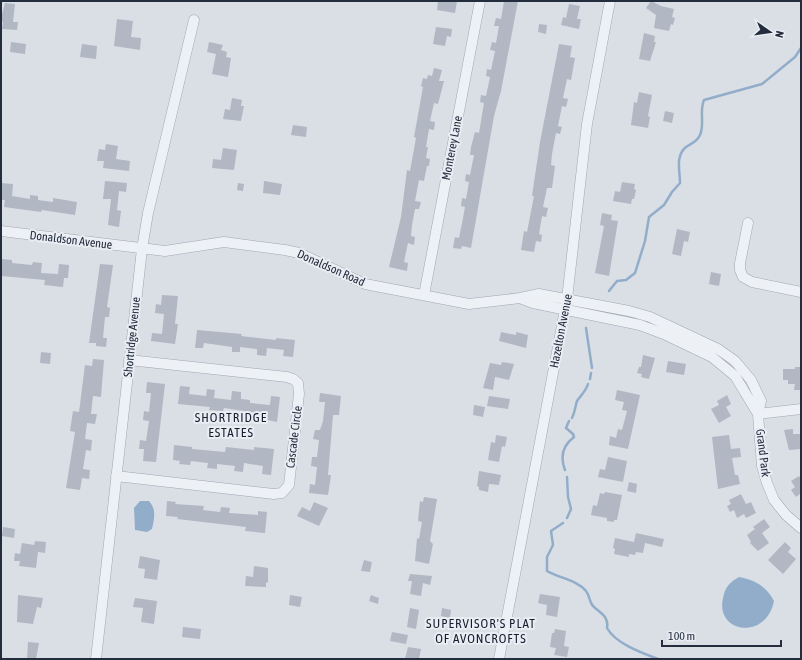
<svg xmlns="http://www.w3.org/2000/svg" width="802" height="660" viewBox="0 0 802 660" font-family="'Asap Condensed',sans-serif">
  <rect width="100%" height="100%" fill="#dadfe6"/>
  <path fill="#92adca" d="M140 501H149C157 510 154 519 152 529L147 532 135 530 134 508Z
    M739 577C755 580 766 586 774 601 766 641 715 633 723 598 725 587 730 582 739 577Z"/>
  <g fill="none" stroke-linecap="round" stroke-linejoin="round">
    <path stroke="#92adca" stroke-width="2.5" d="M609 291 617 281 626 280 635 273 645 241 649 217 664 205 672 192 680 183C680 171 675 156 686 147 692 143 697 142 700 135 705 124 699 111 704 100L762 84 795 57 801 48
      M586 328 592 368
      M590 379 591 373
      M572 418C575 412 575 407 577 401 581 395 586 391 588 384
      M565 470C560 457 562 446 574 437L573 434 566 428 569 421
      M567 518 571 509 568 497 567 477
      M563 523 551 531 553 545 547 557V571C559 578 577 580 586 591 590 596 589 602 593 606 600 613 609 616 607 628 616 644 642 653 658 659"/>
  </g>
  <path fill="#b1b8c3" d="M438 1H457L455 13 437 10Z
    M504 1H518L501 91 494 116 471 248 462 246 461 249 453 248 455 237 459 238 463 218 465 207 461 206 462 198 466 199 469 182 465 181 466 174 470 175 474 155H470L471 147 475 132 479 133 484 103 480 102 481 95 486 96 490 77 486 76 487 69 491 70 495 51 490 50 492 42 496 43 499 26H494L496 18 501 19Z
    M651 1 661 6 674 9 672 17 675 18 673 25 671 24 669 31 654 28 656 15 646 8Z
    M5 3 15 4 13 22H18L17 30 2 29 3 22 1 21V18Z
    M569 4 580 6 577 19H581L579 29 561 25 563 17 566 18Z
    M117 19 133 21 131 37 141 38 140 50 114 46Z
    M539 24 547 25 546 34 538 32Z
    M436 27 452 29 451 37 447 36 445 46 433 44Z
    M644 33 655 36 654 42H656L650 61 639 59Z
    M11 42 26 44 25 54 10 52Z
    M209 42 223 45 221 50 227 52 226 57 231 58 228 77 212 74 216 54 207 52Z
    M82 44 97 46 96 59 80 57Z
    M559 44 572 46 570 57 575 58 571 80 567 79 563 98 568 99 566 107 562 106 558 126 562 127 560 134 556 133 552 154 551 165 555 166 552 188H547L543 207 548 208 546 217 542 216 539 234 542 235 541 242 536 241 534 252 521 250 524 231 527 232 534 196H532L540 142Z
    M434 68 442 70 439 81H444L438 104 434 103 430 121 435 122 434 130 429 129 426 147H428L426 158 430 159 429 166H427L424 181 419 180 415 201 421 202 419 209H415L412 225 411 236 415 237 414 245 408 243 404 262 408 263 407 271 389 267 401 217 407 170 410 171 416 138 414 137 423 87 421 86 423 78 427 79 428 75 432 76Z
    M639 92 652 95 648 116 650 117 648 128 631 125 634 102 637 103Z
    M232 98 242 100 241 106H244L241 121 223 119 225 109 230 110Z
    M665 111 674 113 672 123 663 121Z
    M293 125 307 127 306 137 291 135Z
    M106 144 118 146 116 159 130 161 129 171 103 168 104 161H97L99 149 105 150Z
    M223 148 237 150 234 170 212 168 213 159 221 160Z
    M105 181 127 183 126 192 119 191 117 210 121 211 119 227 108 225 111 199H103Z
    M264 181 282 184 280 195 263 193Z
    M622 182 635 184 634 189 636 190 634 199H632L631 204 613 201 615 191 620 192Z
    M1 183 13 184 12 196 30 199V195L38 196V200L53 202V198L77 202 75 215 42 210 41 212 4 207 5 200H1Z
    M238 183 244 184 243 191 237 190Z
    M602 213 612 215 611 220 618 221 609 276 595 273 604 226 600 225Z
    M677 229 690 232 688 242 684 241 681 256 672 254Z
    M2 259 12 260V263L32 265 33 262 42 263 41 273 58 274 59 264 69 265 68 278H64L63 287 44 285 45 280 1 276Z
    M100 264 113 265 107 307 110 308 109 317H105L103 338H107L106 347 96 346V343H89Z
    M711 272 721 274 719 286 709 284Z
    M162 295 178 296 175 324H178L175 344 151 341 152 333 162 334 164 314 155 313 156 304 161 305Z
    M197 330 242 334 241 336 276 340V338L295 340 293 357 283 356 284 350 267 348 266 356 257 355V349L240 347V352H232V347L204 343 203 348H195Z
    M501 332 516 335V332L528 335 526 348 499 341Z
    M41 352 51 353 50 364 40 363Z
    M643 355 655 358 649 379 641 377 642 374 637 373 639 367H641Z
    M93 359 104 360 101 397 93 396 91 414H97L95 424 87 423 85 439 92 440 91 451 86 450 83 469 90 470 89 479 82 478 80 490 66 488 75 432 70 431 73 411 79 412 85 365 92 366Z
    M668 361 686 364 684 375 666 372Z
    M502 362 514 364 509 380 495 377 493 390 483 388 490 363 501 365Z
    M795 367H801V390H794L795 384H788V380H783V369H795Z
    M147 382 165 384 156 462 143 461 144 449H139L140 440 146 441 149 421 143 420 144 411 149 412 151 393H146Z
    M180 386 190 387 189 394 206 396 207 389 215 390 214 398 231 400 232 391 241 392V399L250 400V403L270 405 271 396 280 397 277 422 257 418 258 413 224 408 223 411 209 410 210 407 178 404Z
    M617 390 640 395 628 449 609 445 610 436 616 438 618 429 622 430 627 411 622 410 624 402 615 400Z
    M320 393 341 396 339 415H333L328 475H331L328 495 309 493 310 484 315 485 317 467 311 466 312 457H317L319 440 313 439 315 430H320L323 421 325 402H319Z
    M727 395 731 404 726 407 731 416 719 423 711 409 719 405 717 401Z
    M489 396 510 399 508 409 487 406Z
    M474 405 485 407 483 417 473 415Z
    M793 429V434H801V449L789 450 784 430Z
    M496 435 507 437 505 447 502 446 499 462 488 460 491 442 495 443Z
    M729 435 731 449 740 448 741 457 732 458 735 475H738L740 484 718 489 712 437Z
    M174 445 192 447V449L225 452 226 447 254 450V447L274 449 271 475 262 474 263 466 244 463 243 472 234 471 235 466 217 464V469L207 468 208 463 191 461 190 465 179 464 180 461 173 460Z
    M608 457 627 461 623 482 598 477 600 469 605 470Z
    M479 471 501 475 499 485 489 484 488 492 479 490V487L477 486Z
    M799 476 801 479V496L800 494 796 497 791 490 795 487 791 481Z
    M629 482 637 484 636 493 627 491Z
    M605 492 622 495 617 520H614V522L607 521V518L591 515 593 505 597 506 600 493 604 494Z
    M741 494 746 504 751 502 756 513 746 518 744 514 737 518 734 510 730 512 727 506 731 504 729 500Z
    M424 497 437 499 430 541 433 544 429 564 415 561 417 538 419 539 422 522 418 521 419 510 420 501 423 502Z
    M167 501 176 502 175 504 204 506 203 510 220 512 221 507 230 508 229 513 258 515V511L267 512 265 533 245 531 246 527 177 519 178 517 166 516Z
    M314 502 328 508 319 526 297 516 302 507 310 511Z
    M764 519 770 527 762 533 769 543 758 551 750 543 751 542 747 535 755 529 753 527Z
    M3 527 15 529 14 538 2 536Z
    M636 533 664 539 662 547 645 543 643 553 636 552 635 555 629 554V557L614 554 615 549 613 548 615 538 634 542Z
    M35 541 46 542 45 553 38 552 36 568 19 566 20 561H14L15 553 20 554 22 543 34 545Z
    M785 542 791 548 788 552 796 559 783 574 768 560Z
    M140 556 160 560 157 580 144 578 145 569 138 568Z
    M364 560 372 562 370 572 361 571Z
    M254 566 268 568V583L266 582V587L245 586 246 576 253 577Z
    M410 574 432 576 430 585 423 583 421 596 410 594 412 581H408Z
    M540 594 560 597 557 617 546 615 547 605 538 603Z
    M18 595 43 598 41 608 37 607 33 624 17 622Z
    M290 595 302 597 300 607 289 605Z
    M371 595 379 598 378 604 369 601Z
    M135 598 157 601 154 624 141 622 143 608 133 607Z
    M410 608 419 610 416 629 407 627Z
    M442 608 451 610 450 618 441 616Z
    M183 627 201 629 200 639 182 637Z
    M555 629 566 631 564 646 569 647 567 657 554 655 556 648 550 647 552 633H554Z
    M392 632 408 635 406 644 390 641Z
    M28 642 39 643 36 659H27Z
    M408 647 421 649 419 659H405Z"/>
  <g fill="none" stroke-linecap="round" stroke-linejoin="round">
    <g stroke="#a0a6b0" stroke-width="11">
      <path id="minor" d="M748 223 740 263V270L743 277 752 282 801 292
        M1 231 165 251 224 242 285 250 299 253 365 284 469 304 520 298 539 294 629 311 650 317 718 349 735 361 751 380 761 401 758 414 762 466 767 483 774 500 786 515 801 528
        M424 295 480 1
        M520 298 533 303 640 325 664 334 712 357 735 376 758 414
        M758 414 801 409
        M116 476 274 494 282 493 289 485 299 394 298 383 293 379 287 377 129 360
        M96 659 142 249 148 213 194 20
        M499 659 567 299 587 124 610 1"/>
    </g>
    <use href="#minor" stroke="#edf0f5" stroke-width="10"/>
  </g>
  <g text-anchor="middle" stroke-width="4" stroke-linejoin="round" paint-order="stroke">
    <g font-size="12" fill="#242d3d" stroke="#eaeef4">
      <text transform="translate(452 148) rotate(-79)" y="4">Monterey Lane</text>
      <text transform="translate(71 240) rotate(7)" y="4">Donaldson Avenue</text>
      <text transform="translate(331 268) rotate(24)" y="4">Donaldson Road</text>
      <text transform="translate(561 331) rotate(-79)" y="4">Hazelton Avenue</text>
      <text transform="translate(132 337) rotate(-84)" y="4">Shortridge Avenue</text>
      <text transform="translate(294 437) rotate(-83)" y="4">Cascade Circle</text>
      <text transform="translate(763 453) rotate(83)" y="4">Grand Park</text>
    </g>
    <g font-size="13" letter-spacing="1" fill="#161e2d" stroke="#eaeef4">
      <text x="231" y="422">SHORTRIDGE<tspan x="231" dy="15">ESTATES</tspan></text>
      <text x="481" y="628">SUPERVISOR'S PLAT<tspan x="481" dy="15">OF AVONCROFTS</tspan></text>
    </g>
  </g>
  <rect width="802" height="660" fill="none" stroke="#242d3d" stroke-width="4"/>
  <g transform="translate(770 32) rotate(103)" stroke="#eaeef4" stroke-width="3" paint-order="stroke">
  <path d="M0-3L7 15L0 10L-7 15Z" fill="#242d3d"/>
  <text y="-6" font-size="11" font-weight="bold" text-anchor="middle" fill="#242d3d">N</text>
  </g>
  <path d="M662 640v6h119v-6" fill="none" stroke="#242d3d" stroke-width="2"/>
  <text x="668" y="640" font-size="12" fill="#242d3d" stroke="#eaeef4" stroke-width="3" paint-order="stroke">100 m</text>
</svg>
